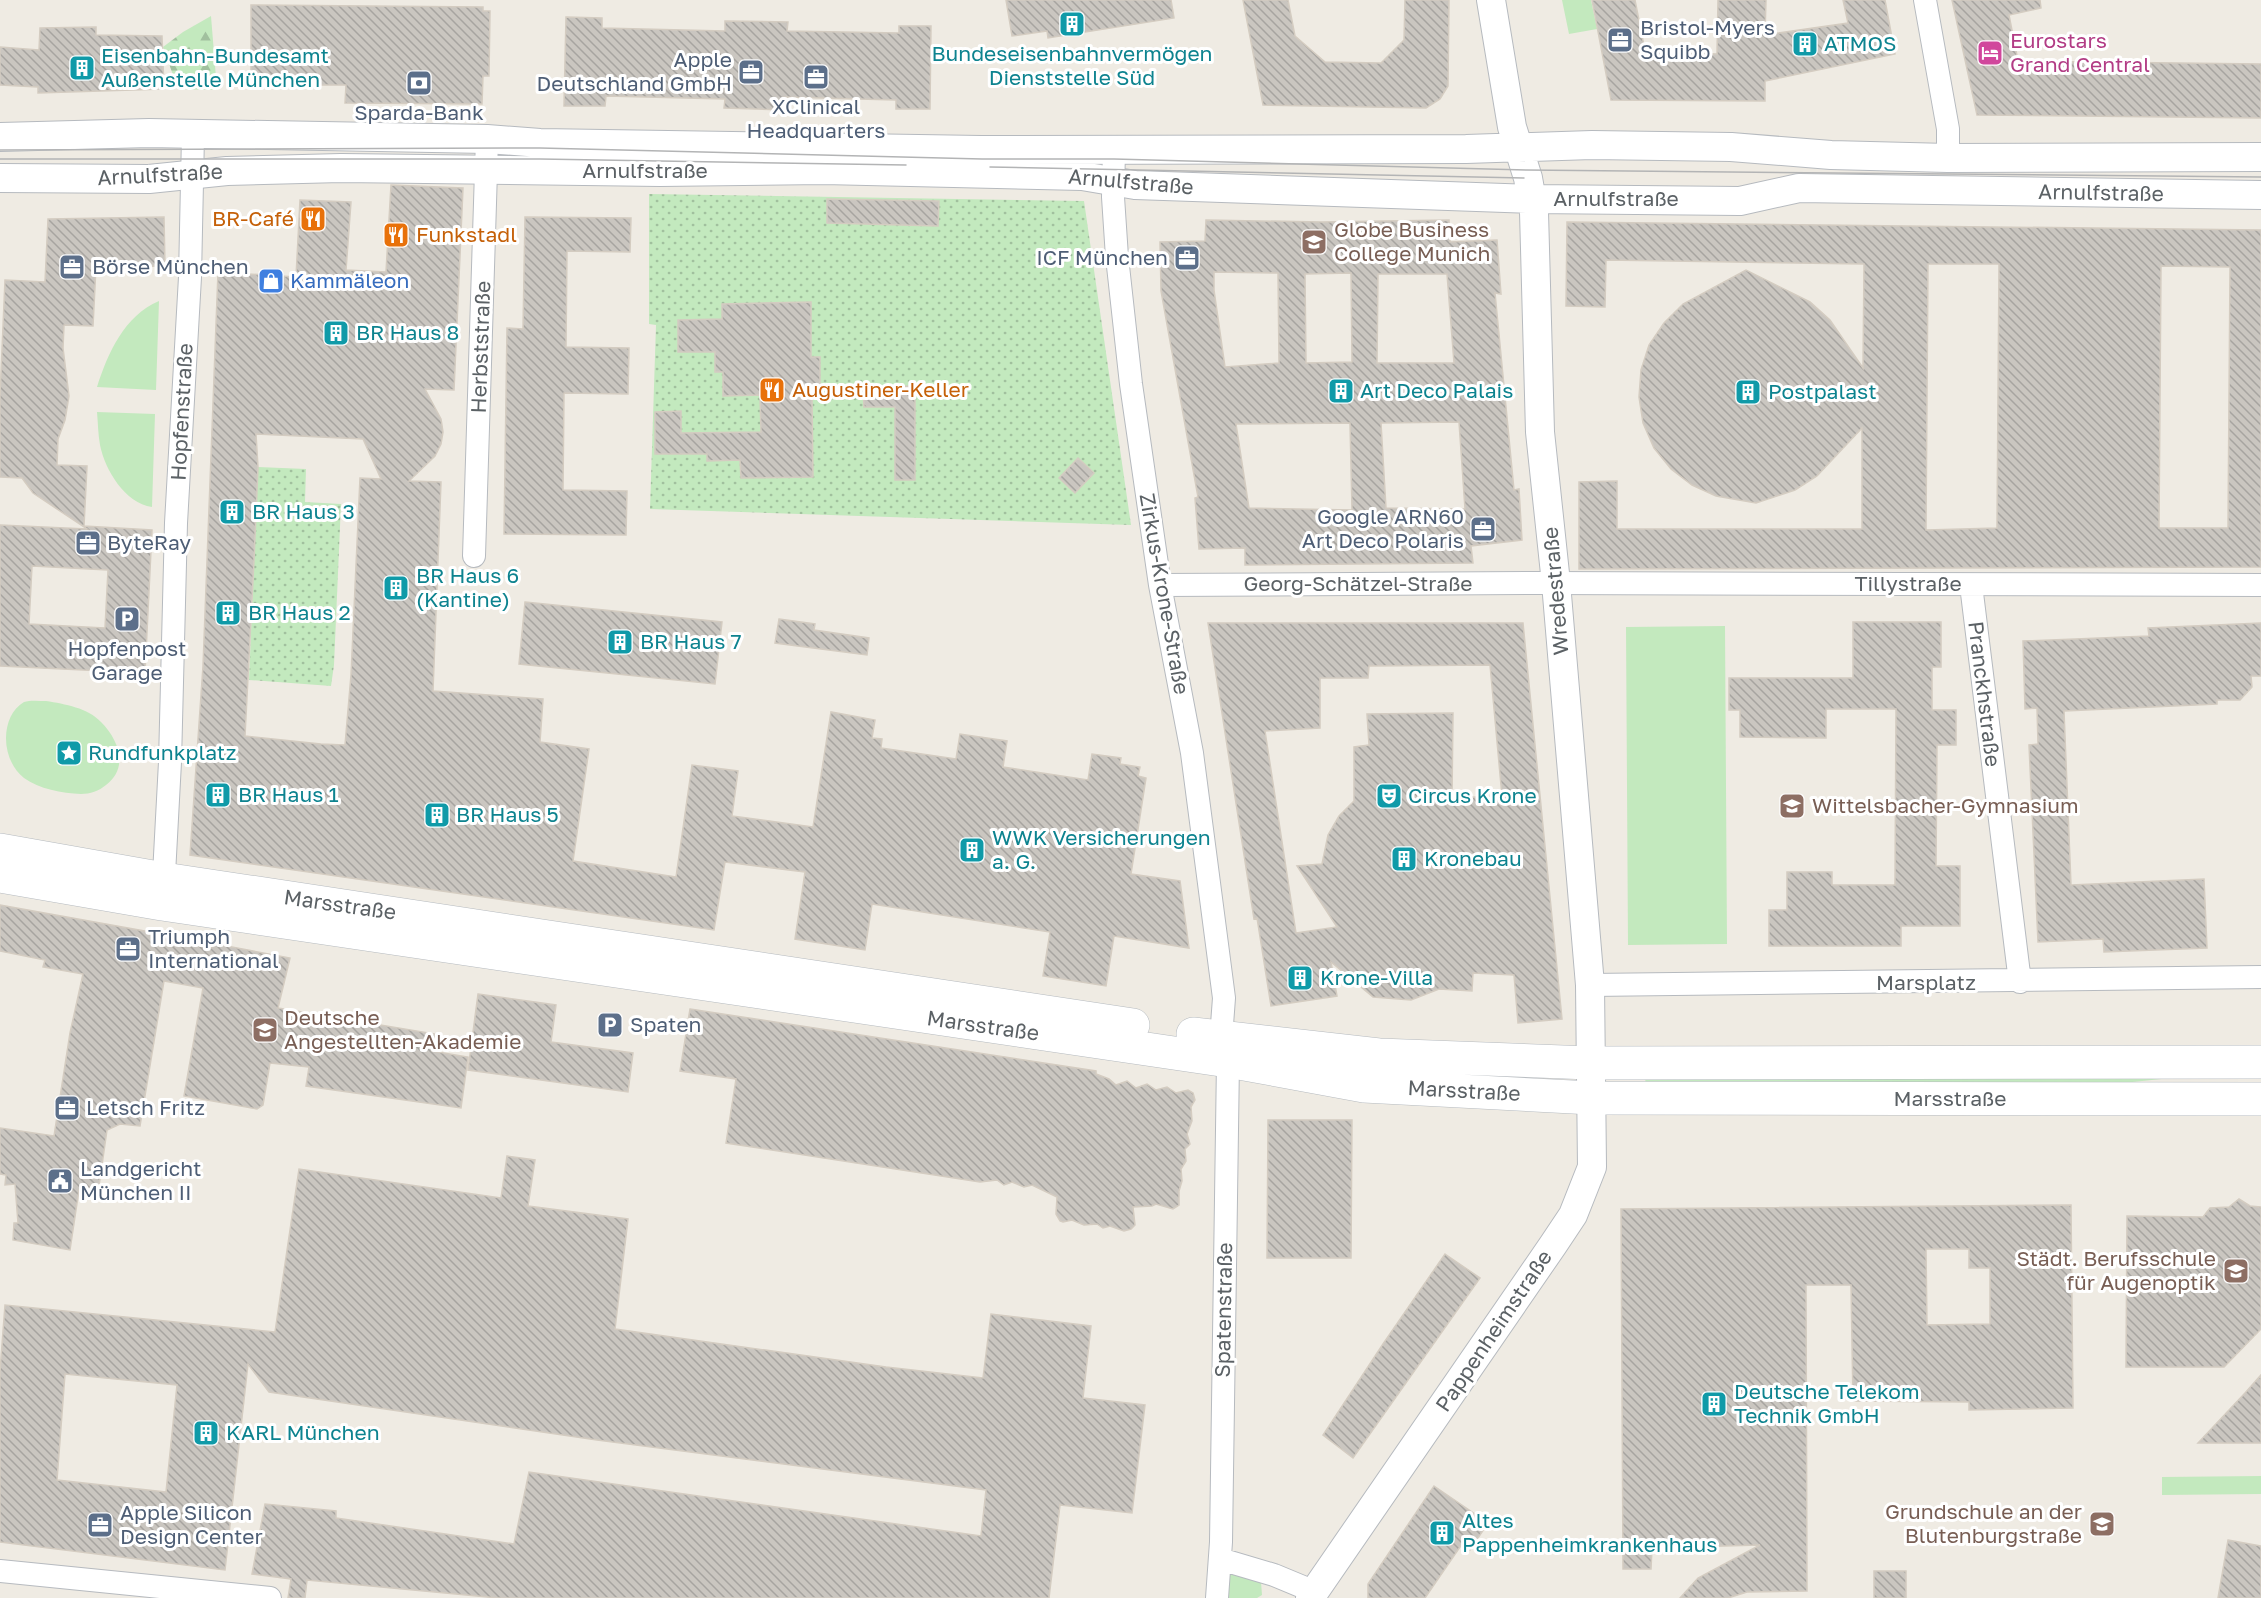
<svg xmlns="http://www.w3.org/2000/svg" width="2261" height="1598" viewBox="0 0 2261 1598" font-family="'Golos Text',sans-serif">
  <defs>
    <pattern id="forest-firs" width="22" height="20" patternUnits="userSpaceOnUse" patternTransform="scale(1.5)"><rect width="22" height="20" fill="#c3e9be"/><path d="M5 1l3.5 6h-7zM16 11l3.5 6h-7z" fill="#a1c09e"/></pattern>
    <pattern id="park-dots" width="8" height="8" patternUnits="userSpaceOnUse" patternTransform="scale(1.5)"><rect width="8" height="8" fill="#c3e9be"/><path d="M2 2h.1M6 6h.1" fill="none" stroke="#a1c09e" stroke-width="1.8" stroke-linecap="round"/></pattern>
    <pattern id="building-back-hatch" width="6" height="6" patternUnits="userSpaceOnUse" patternTransform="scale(1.5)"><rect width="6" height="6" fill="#cac6c0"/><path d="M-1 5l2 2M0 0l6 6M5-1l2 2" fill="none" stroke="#a7a4a0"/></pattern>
  </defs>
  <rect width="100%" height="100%" fill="#efebe3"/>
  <path fill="#c3e9be" d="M1562 0H1591L1597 29 1569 34Z
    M159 301 156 390 97 387C108 353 124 316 159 301Z
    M97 412 155 414 152 507C125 503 105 470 100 445 98 434 98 423 97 412Z
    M1725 626 1727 944 1628 945 1626 627Z
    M46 701C65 704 88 708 101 722 119 740 129 768 106 785 99 791 90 794 81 794 62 793 39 789 24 778 0 759 0 716 24 702 30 700 39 701 46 701Z
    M1645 1078H2171L2123 1083 1646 1085Z
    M2261 1476V1494L2162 1495V1477Z
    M1225 1571 1261 1582 1262 1595 1257 1598H1224Z"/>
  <path fill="url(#forest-firs)" d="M211 16 217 90 178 89 163 47 183 32Z"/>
  <path fill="url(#park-dots)" d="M649 194 1084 201 1131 525 650 509 656 325 649 324Z
    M258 467 306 469 305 502 341 504 334 665 331 686 249 680Z"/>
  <path fill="url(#building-back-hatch)" stroke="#d4ccc1" stroke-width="1.5" fill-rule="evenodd" d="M1006 0H1171L1174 18 1048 38 1047 31 1012 36Z
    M1243 0H1288L1295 36 1325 62 1381 63 1404 40 1405 0H1449L1448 86 1440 99 1426 108 1263 105Z
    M1592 0H1635L1645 51 1717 54 1718 0H1766L1765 35 1848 23 1843 0H1885L1895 54 1765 81V101L1611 100Z
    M1952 0H2040L2041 8 2009 15 2018 61 2261 64V118L1977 115Z
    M251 5 483 7V11H490L489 76H483L482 104 345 103 346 85H251Z
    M566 17 602 18V28L725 31V21L788 22 787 31 899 33V26H931L930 109H896V100L784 97V110L724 108 725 99 606 96 605 106H564Z
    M96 27V35L162 36 164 89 38 93V87L0 85V47L39 50 40 28Z
    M391 185 463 188 454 390 425 389 441 419 443 432 441 444 435 456 409 481 441 482 433 691 543 699 540 742 589 749 573 861 676 877 692 765 738 771 732 816 813 827 831 712 875 720 872 738 882 739 881 748 956 759 960 734 1007 741 1003 767 1088 780 1092 754 1121 758 1120 764 1140 767 1138 776 1146 778 1131 874 1180 881 1189 948 1114 936 1106 986 1043 976 1050 932 872 904 865 950 795 939 805 872 725 862 714 930 190 855 203 666 218 272 296 277 300 200 351 202 346 270 386 272ZM256 434 363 439 381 479 360 478 351 675 345 745 321 744 245 736 254 560 258 467Z
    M827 199 939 201 938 226 827 223Z
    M164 217 165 266 96 267 93 326 64 325 63 348 69 396 65 420 58 439 57 465 87 466 84 526 152 530 145 673 0 666V525L87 529 33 493 22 478 0 477V396L5 280 45 282 48 219ZM32 566 108 570 105 628 29 624Z
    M525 217 631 218 630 252 567 251 566 347 629 348 628 394 564 393 563 490 627 491 626 535 504 534 507 328 523 329Z
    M1206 220 1322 222 1449 220 1450 242 1497 240 1501 294 1495 293 1514 490 1519 489 1522 540 1471 546 1473 563 1245 565V548L1199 549 1195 498 1198 497 1161 291 1160 242 1205 241ZM1214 272 1278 273 1279 363 1225 367 1214 290ZM1351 273 1352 362 1306 363 1305 274ZM1378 274H1447L1454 363H1377ZM1459 422 1465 509 1386 508 1381 423ZM1350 423 1352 510 1249 508 1236 424Z
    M1567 222 2261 230V567L1579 569V482L1617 481V529H1862V428L1817 476 1795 490 1756 503 1716 496 1692 485 1671 469 1654 448 1643 423 1639 397 1641 370 1649 345 1664 323 1683 304 1746 270 1810 302 1830 320 1863 368 1864 264 1606 260 1605 307 1566 306ZM1928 264H1999L1997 528 1926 530ZM2161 266 2230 267 2228 528H2159Z
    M811 302V357H820V399H812L813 477 741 478 740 460 707 461V454H655V412L681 411V433L761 432 760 395 723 396V372H715V352H678V320L722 319V304Z
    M915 386V480H895V407H864L863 387Z
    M1078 458 1094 473 1075 493 1059 478Z
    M525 602 722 622 715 684 519 664Z
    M779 619 815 624 814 630 869 638 867 655 775 643Z
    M1853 622H1941V667H1932V710H1956V745H1937L1936 866H1960V926H1901V946H1769V910H1787V872H1832V885H1895L1896 709H1826V738L1740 737V710H1729V678H1853Z
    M1208 623H1523L1562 1019 1518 1023 1514 975 1473 973 1472 991 1439 989 1411 1000 1373 997 1331 962 1337 996 1271 1006 1257 918 1254 919ZM1490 665 1502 796 1452 798 1453 713 1367 714 1369 745 1354 747V801L1339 816 1328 835 1322 864 1297 866 1337 927 1296 933 1265 731 1320 728V678H1368L1369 666Z
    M2261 623V676H2251L2252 687 2240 700H2217V704L2064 711 2071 885 2204 879 2207 948 2104 952 2103 939 2038 942 2029 745 2038 744 2037 708 2025 709 2023 641 2149 636 2148 628Z
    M0 905 172 936V941L211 948 216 944 290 958 278 1008 435 1034 432 1051 468 1057 461 1108 306 1086 309 1067 270 1063 263 1105 257 1109 184 1096 203 988 164 981 140 1126 120 1124 107 1130 98 1193 79 1190 70 1250 13 1240 14 1223H18L15 1184 5 1185 6 1175 0 1174V1128L54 1136 70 1033 83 974 43 967 45 960 0 951Z
    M478 994 556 1005 551 1042 633 1053 628 1092 468 1070Z
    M690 1009 1096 1071V1074L1109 1079 1116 1085 1127 1081 1136 1088 1147 1084 1156 1090 1167 1087 1176 1093 1188 1090 1193 1093 1195 1100 1191 1107 1192 1121 1187 1134 1190 1144 1185 1149 1186 1161 1181 1169 1182 1181 1179 1191V1205L1173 1209 1156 1204 1152 1206 1133 1207 1135 1225 1131 1229 1124 1231 1110 1226 1103 1228 1097 1224 1084 1225 1072 1220 1063 1222 1060 1221 1056 1214 1057 1197 1032 1185 1024 1187 1012 1182 1004 1185 997 1180 980 1182 726 1143 736 1079 680 1071Z
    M1268 1120H1352L1351 1258H1267Z
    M507 1156 535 1160 528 1206 628 1219 615 1329 886 1367 983 1378 991 1314 1091 1326 1083 1398 1145 1405 1132 1513 1060 1505 1049 1598H498L307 1580 305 1598H288L291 1579 252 1574 265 1504 336 1511V1518L514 1544 529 1472 981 1536 986 1490 597 1440 269 1392 248 1364 225 1570 0 1542V1371L5 1305 275 1332 299 1169 501 1198ZM65 1374 177 1385 166 1492 57 1480Z
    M2239 1199 2250 1206 2261 1207V1329L2224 1367H2126L2127 1216 2203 1217 2210 1208 2229 1207Z
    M2071 1205 2073 1408 1969 1410V1402L1853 1401 1851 1285H1806L1807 1591 1747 1592 1728 1598H1680L1698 1578 1760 1545 1652 1548 1651 1569H1623L1621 1209ZM1926 1249H1969V1268H1990V1324L1927 1325Z
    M1445 1254 1480 1278 1353 1458 1323 1435 1383 1344Z
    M2261 1375V1443H2198L2245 1393Z
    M1434 1486 1488 1523 1470 1550 1462 1544 1425 1598H1368V1584Z
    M2228 1540 2261 1546V1598H2218Z
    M1874 1571H1906V1598H1874Z"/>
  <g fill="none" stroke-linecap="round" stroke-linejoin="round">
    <g stroke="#b6babf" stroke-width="24">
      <path id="minor" d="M1925 0 1948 129V158
        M1114 148 1113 197 1117 257 1131 384 1160 585 1192 753 1224 998 1221 1038
        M474 556 487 139
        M1160 585 1541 583 2261 585
        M1971 585 2020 982
        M163 893 170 762 176 523 190 277 193 135
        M1590 985 2261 977
        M1220 1559 1274 1575 1315 1592
        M0 1571 270 1598
        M1217 1598 1221 1542 1228 1061"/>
    </g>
    <g stroke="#b6babf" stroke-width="30">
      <path id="tertiary" d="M0 137 149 133 487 139 540 143 981 150 1466 149 1592 145 1731 147 1831 155 1948 158 2261 157
        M0 178 149 179 227 171 341 168 660 172 824 170 1082 176 1135 185 1532 199 1740 201 1799 188 2261 195
        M1310 1598 1553 1245 1573 1215 1592 1167 1590 985 1556 583 1540 432 1534 212 1528 178 1512 127 1491 0"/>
    </g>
    <g stroke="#b5babf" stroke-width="34">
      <path id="secondary" d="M0 850 164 879 1133 1025
        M0 876 162 904 1228 1061 1364 1086 1592 1098 2261 1099
        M1193 1034 1379 1055 1590 1063 2261 1062"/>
    </g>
    <use href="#minor" stroke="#fff" stroke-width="22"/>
    <use href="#tertiary" stroke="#fff" stroke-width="28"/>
    <use href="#secondary" stroke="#fff" stroke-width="33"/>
    <path stroke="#b3b4b5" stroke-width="1.5" d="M0 150 540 148 982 159H1114L1526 170 2261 177
      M0 159H540L906 165
      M990 167 1524 178"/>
  </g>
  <defs>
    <g id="building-square" transform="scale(1.35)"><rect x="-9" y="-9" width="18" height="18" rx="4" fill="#0f9aa8" stroke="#fff"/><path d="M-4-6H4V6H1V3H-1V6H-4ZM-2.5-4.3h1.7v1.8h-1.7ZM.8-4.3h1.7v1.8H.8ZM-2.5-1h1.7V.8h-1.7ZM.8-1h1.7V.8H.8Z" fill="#fff"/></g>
    <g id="office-square" transform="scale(1.35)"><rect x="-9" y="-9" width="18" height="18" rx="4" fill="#5c6f8a" stroke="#fff"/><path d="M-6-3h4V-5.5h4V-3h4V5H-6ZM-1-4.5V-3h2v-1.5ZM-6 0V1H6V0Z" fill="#fff"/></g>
    <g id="hotel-square" transform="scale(1.35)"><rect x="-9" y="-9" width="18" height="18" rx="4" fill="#d1479c" stroke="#fff"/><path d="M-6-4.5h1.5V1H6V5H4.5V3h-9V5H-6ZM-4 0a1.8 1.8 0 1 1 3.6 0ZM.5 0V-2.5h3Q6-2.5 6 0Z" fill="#fff"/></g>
    <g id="bank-square" transform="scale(1.35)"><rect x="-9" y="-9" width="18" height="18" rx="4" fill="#5c6f8a" stroke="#fff"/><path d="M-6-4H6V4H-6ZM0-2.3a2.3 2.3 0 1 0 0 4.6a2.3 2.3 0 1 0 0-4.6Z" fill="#fff"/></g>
    <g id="restaurant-square" transform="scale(1.35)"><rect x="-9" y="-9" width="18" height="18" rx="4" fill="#e8710a" stroke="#fff"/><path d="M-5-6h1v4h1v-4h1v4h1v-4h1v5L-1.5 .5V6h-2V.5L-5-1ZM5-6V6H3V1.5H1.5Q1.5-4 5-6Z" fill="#fff"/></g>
    <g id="university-square" transform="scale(1.35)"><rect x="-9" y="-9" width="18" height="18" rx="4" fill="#8d6e63" stroke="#fff"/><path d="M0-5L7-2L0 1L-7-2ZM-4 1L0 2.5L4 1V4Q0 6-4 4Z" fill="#fff"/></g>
    <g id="shop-square" transform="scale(1.35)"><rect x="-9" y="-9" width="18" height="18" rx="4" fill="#3f7fe0" stroke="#fff"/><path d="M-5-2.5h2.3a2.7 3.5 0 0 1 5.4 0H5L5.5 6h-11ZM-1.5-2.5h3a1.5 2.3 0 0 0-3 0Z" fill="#fff"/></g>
    <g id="parking-square" transform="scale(1.35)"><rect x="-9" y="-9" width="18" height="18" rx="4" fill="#5c6f8a" stroke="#fff"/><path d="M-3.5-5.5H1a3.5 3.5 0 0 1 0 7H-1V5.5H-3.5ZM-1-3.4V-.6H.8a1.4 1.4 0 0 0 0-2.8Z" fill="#fff"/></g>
    <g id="sight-square" transform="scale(1.35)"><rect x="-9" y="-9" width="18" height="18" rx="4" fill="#0f9aa8" stroke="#fff"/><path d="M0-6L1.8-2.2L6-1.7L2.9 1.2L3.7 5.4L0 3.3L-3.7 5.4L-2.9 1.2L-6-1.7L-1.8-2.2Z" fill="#fff"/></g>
    <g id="theatre-square" transform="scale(1.35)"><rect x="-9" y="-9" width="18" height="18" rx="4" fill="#0f9aa8" stroke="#fff"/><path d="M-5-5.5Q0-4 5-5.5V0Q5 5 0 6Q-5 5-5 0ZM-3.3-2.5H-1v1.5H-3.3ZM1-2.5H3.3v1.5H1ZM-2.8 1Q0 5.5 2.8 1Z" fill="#fff"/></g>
    <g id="school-square" transform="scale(1.35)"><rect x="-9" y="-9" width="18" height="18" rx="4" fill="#8d6e63" stroke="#fff"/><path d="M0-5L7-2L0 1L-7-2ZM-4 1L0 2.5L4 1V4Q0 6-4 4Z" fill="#fff"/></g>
    <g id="civic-square" transform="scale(1.35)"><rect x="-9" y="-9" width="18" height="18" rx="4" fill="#5c6f8a" stroke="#fff"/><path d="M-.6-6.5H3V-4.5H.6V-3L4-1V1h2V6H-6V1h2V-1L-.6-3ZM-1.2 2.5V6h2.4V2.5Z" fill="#fff"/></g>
  </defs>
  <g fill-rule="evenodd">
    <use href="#building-square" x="1072" y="24"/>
    <use href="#office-square" x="1620" y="40"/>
    <use href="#building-square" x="1805" y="44"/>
    <use href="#hotel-square" x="1990" y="53"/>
    <use href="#building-square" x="82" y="68"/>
    <use href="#office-square" x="751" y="72"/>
    <use href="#office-square" x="816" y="77"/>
    <use href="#bank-square" x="419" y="83"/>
    <use href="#restaurant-square" x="313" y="219"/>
    <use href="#restaurant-square" x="396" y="235"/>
    <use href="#university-square" x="1314" y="242"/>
    <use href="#office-square" x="1187" y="258"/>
    <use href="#office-square" x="72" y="267"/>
    <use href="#shop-square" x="271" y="281"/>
    <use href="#building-square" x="336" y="333"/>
    <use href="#restaurant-square" x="772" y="390"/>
    <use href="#building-square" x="1341" y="391"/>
    <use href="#building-square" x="1748" y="392"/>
    <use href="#building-square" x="232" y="512"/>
    <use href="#office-square" x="1483" y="529"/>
    <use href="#office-square" x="88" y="543"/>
    <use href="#building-square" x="396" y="588"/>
    <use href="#building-square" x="228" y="613"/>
    <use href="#parking-square" x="127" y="619"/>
    <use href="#building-square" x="620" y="642"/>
    <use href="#sight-square" x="69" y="753"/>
    <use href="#building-square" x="218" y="795"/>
    <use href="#theatre-square" x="1389" y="796"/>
    <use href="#school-square" x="1792" y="806"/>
    <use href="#building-square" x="437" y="815"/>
    <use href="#building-square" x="972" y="850"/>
    <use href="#building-square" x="1404" y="859"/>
    <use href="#office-square" x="128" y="949"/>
    <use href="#building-square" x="1300" y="978"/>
    <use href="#parking-square" x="610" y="1025"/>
    <use href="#university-square" x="265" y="1030"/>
    <use href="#office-square" x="67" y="1108"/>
    <use href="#civic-square" x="60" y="1181"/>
    <use href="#school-square" x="2236" y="1271"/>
    <use href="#building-square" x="1714" y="1404"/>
    <use href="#building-square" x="206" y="1433"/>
    <use href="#school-square" x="2102" y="1524"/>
    <use href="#office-square" x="100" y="1525"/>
    <use href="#building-square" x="1442" y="1533"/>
  </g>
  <g text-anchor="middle" stroke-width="6" stroke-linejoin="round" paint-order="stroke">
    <g font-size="21" fill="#4e5e75" stroke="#fff" text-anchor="start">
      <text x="1640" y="35">Bristol-Myers<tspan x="1640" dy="24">Squibb</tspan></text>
      <text x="732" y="67" text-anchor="end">Apple<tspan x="732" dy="24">Deutschland GmbH</tspan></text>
      <text x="816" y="114" text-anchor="middle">XClinical<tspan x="816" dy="24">Headquarters</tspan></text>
      <text x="419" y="120" text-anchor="middle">Sparda-Bank</text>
      <text x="1168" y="265" text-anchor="end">ICF München</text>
      <text x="92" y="274">Börse München</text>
      <text x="1464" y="524" text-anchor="end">Google ARN60<tspan x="1464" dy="24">Art Deco Polaris</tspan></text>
      <text x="107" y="550">ByteRay</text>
      <text x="127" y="656" text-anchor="middle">Hopfenpost<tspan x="127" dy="24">Garage</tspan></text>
      <text x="148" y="944">Triumph<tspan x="148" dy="24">International</tspan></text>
      <text x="630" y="1032">Spaten</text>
      <text x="86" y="1115">Letsch Fritz</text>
      <text x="80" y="1176">Landgericht<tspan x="80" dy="24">München II</tspan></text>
      <text x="120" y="1520">Apple Silicon<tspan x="120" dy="24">Design Center</tspan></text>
    </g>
    <g font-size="21" fill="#b23c85" stroke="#fff" text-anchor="start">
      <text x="2010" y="48">Eurostars<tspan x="2010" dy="24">Grand Central</tspan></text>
    </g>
    <g font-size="21" fill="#0d838f" stroke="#fff" text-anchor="start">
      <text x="1824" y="51">ATMOS</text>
      <text x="1072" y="61" text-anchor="middle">Bundeseisenbahnvermögen<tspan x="1072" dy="24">Dienststelle Süd</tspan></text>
      <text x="101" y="63">Eisenbahn-Bundesamt<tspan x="101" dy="24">Außenstelle München</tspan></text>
      <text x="356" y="340">BR Haus 8</text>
      <text x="1360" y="398">Art Deco Palais</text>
      <text x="1768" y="399">Postpalast</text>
      <text x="252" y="519">BR Haus 3</text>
      <text x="416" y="583">BR Haus 6<tspan x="416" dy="24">(Kantine)</tspan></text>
      <text x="248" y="620">BR Haus 2</text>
      <text x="640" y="649">BR Haus 7</text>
      <text x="88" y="760">Rundfunkplatz</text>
      <text x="238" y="802">BR Haus 1</text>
      <text x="1408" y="803">Circus Krone</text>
      <text x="456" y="822">BR Haus 5</text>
      <text x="992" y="845">WWK Versicherungen<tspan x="992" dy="24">a. G.</tspan></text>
      <text x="1424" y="866">Kronebau</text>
      <text x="1320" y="985">Krone-Villa</text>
      <text x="1734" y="1399">Deutsche Telekom<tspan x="1734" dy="24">Technik GmbH</tspan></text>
      <text x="226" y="1440">KARL München</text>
      <text x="1462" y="1528">Altes<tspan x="1462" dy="24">Pappenheimkrankenhaus</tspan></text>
    </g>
    <g font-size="21" fill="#5b6165" stroke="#fff">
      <text x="645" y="178">Arnulfstraße</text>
      <text transform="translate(160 175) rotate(-3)" y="7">Arnulfstraße</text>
      <text transform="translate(1131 182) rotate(5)" y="7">Arnulfstraße</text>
      <text transform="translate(2101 193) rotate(1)" y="7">Arnulfstraße</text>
      <text x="1616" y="206">Arnulfstraße</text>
      <text transform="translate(481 347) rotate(-88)" y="7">Herbststraße</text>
      <text transform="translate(182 412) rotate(-87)" y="7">Hopfenstraße</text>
      <text x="1358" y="591">Georg-Schätzel-Straße</text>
      <text x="1908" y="591">Tillystraße</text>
      <text transform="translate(1556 591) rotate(-95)" y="7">Wredestraße</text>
      <text transform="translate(1164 594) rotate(80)" y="7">Zirkus-Krone-Straße</text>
      <text transform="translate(1984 694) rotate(83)" y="7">Pranckhstraße</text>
      <text transform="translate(340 905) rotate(8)" y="7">Marsstraße</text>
      <text x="1926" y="990">Marsplatz</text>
      <text transform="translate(983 1026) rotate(8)" y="7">Marsstraße</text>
      <text transform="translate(1464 1091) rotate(3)" y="7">Marsstraße</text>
      <text x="1950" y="1106">Marsstraße</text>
      <text transform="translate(1224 1310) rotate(-89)" y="7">Spatenstraße</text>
      <text transform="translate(1494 1331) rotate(-56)" y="7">Pappenheimstraße</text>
    </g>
    <g font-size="21" fill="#c56008" stroke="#fff" text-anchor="start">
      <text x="294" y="226" text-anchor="end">BR-Café</text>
      <text x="416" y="242">Funkstadl</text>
      <text x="792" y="397">Augustiner-Keller</text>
    </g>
    <g font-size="21" fill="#785e54" stroke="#fff" text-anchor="start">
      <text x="1334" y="237">Globe Business<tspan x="1334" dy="24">College Munich</tspan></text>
      <text x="1812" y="813">Wittelsbacher-Gymnasium</text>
      <text x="284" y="1025">Deutsche<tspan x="284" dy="24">Angestellten-Akademie</tspan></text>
      <text x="2216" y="1266" text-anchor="end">Städt. Berufsschule<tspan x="2216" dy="24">für Augenoptik</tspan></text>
      <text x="2082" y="1519" text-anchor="end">Grundschule an der<tspan x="2082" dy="24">Blutenburgstraße</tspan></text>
    </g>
    <g font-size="21" fill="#366cbe" stroke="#fff" text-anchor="start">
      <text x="290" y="288">Kammäleon</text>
    </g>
  </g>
</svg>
